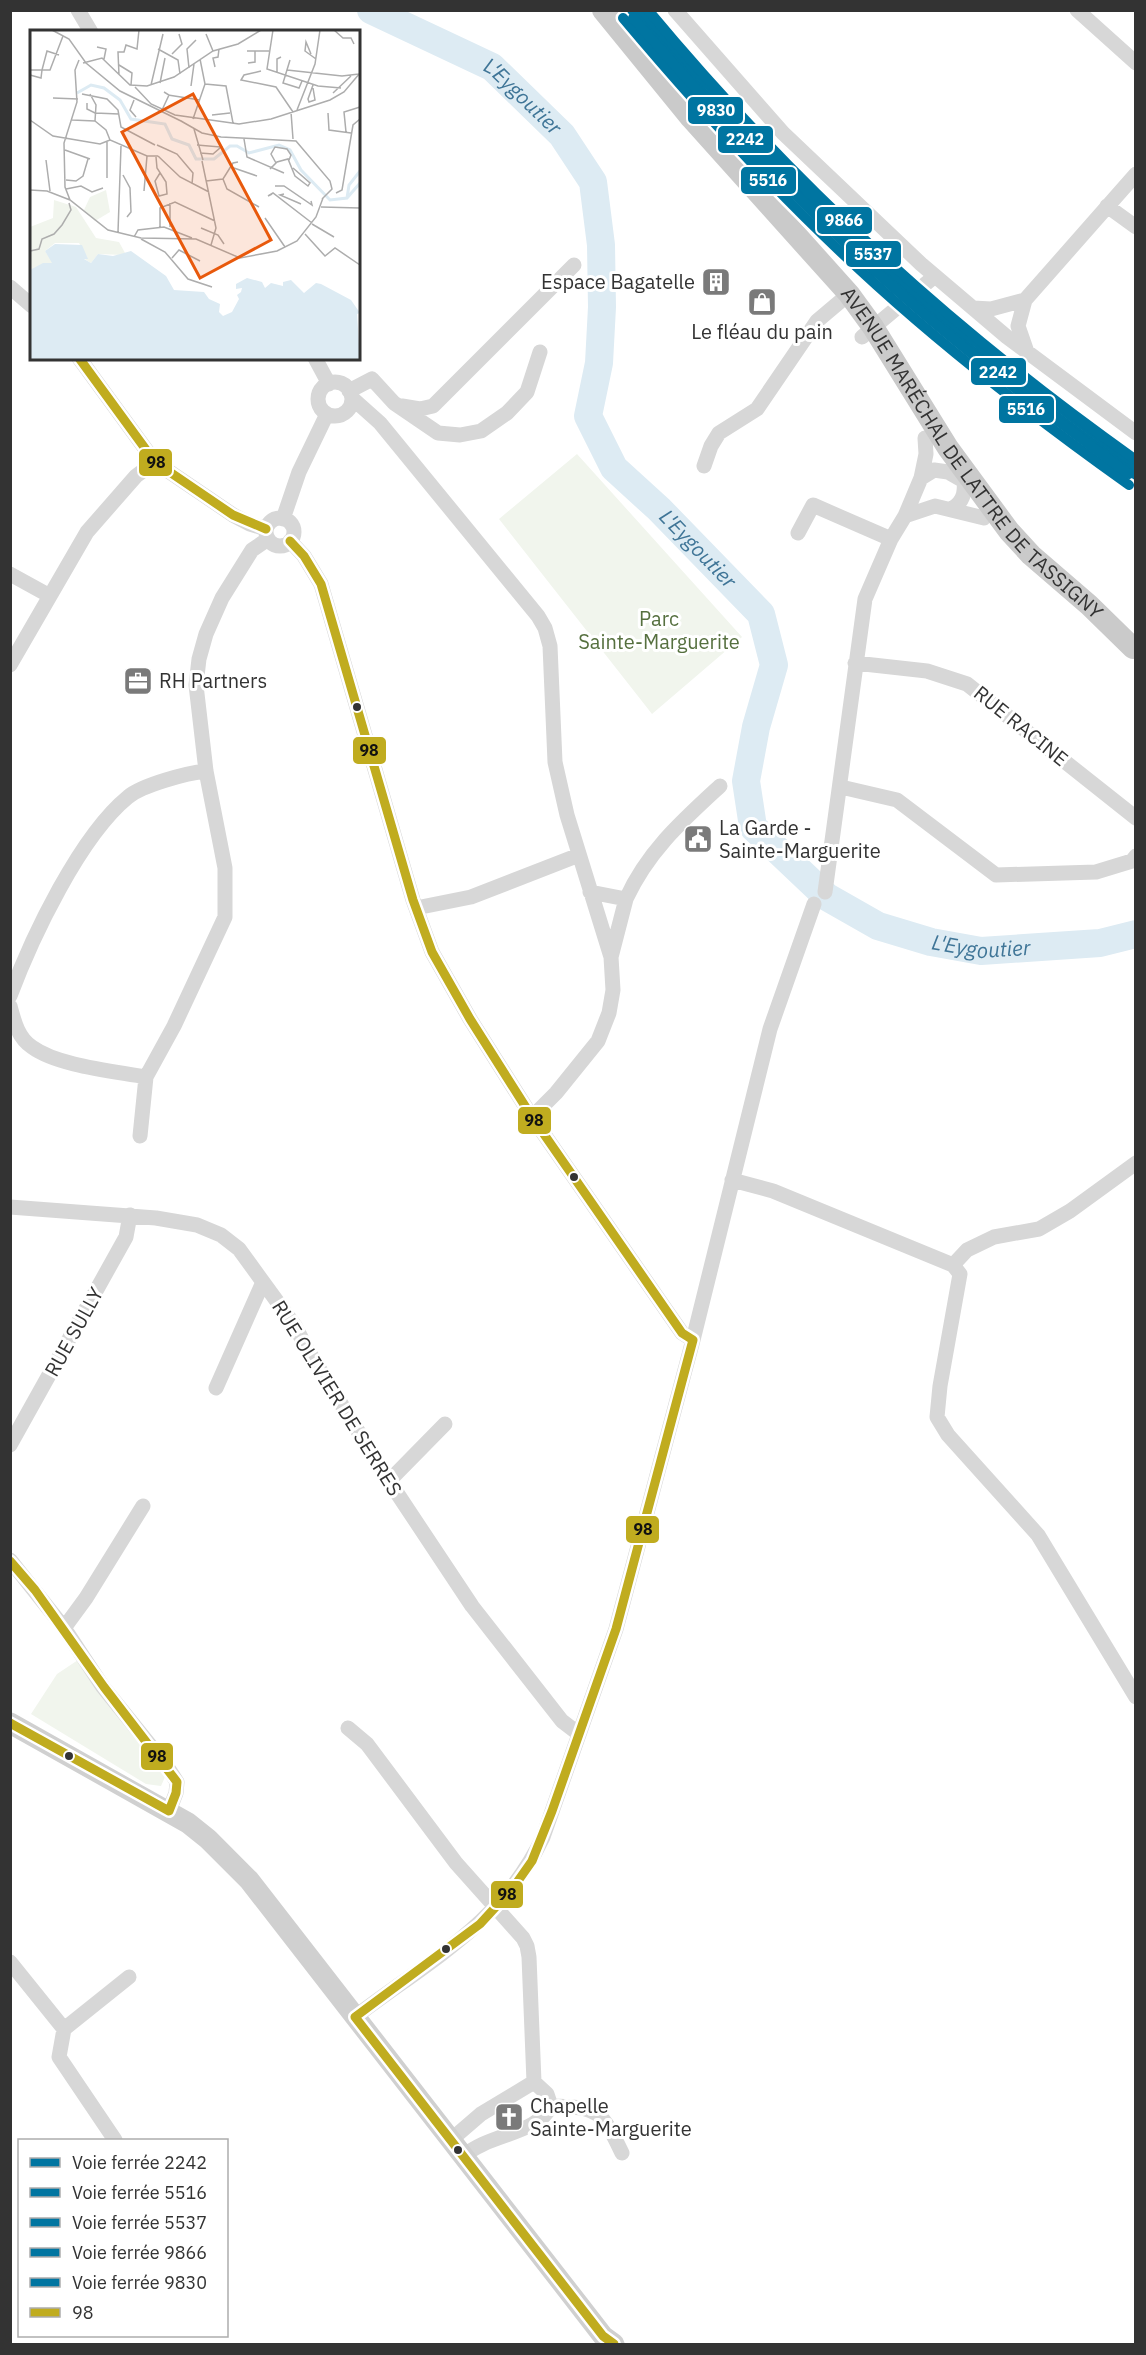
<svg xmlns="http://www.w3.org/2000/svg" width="1146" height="2355" viewBox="0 0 1146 2355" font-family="'IBM Plex Sans',sans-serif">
  <rect width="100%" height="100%" fill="#fff"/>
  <path fill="#f1f5ed" d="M577 454 742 637 652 714 499 519Z
    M78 1660 150 1752 165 1777 161 1786 146 1784 31 1714 57 1674Z"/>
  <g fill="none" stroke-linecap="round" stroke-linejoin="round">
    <path stroke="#ddebf3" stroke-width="28" id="s1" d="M371 10 492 67 562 135 593 182 601 245 602 307 599 363 588 416 614 468 659 509 761 614 774 665 756 727 746 781 753 827 827 897 878 926 931 942 981 951 1100 943 1136 934"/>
    <path stroke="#d7d7d7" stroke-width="15" d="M78 10 91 32
      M675 10 783 133 921 264 1007 337 1136 433
      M1077 10 1136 63
      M1107 206 1136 227
      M10 287 32 306
      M973 308 991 309 1025 300
      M862 337 935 276
      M1027 352 1018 326 1025 300 1136 174
      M79 358 155 462 233 515 250 524 266 529
      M315 358 329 384
      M318 399a17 17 0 1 1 34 0a17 17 0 1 1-34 0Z
      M349 391 372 379 394 403 438 433 460 435 481 431 507 413 527 392 540 352
      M352 398 380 423 538 616 545 628 550 646 555 762 567 815 611 957 613 990 609 1013 598 1041 556 1093 532 1117
      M402 406 420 409 433 406 574 265
      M704 466 711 446 719 433 757 409 817 321 849 294
      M921 478 934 470 948 472 969 484
      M951 509C966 501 965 489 964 473
      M905 516 935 506 984 518
      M266 532a14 14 0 1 1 28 0a14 14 0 1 1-28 0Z
      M283 519 299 472 327 414
      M798 533 813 505 891 539
      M290 541 304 556 321 584 413 900 432 952 470 1019 532 1117 682 1333 693 1340
      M10 574 50 596
      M855 663 927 671 967 684 1136 818
      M10 665 87 532 136 476 155 462
      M841 787 897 800 996 875 1096 872 1132 861 1136 856
      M590 892 626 899C648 851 682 821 720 786
      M825 892 865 599 891 539 905 516 921 478 926 454 925 438
      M416 908 471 897 579 855
      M611 957 626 899
      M10 996C32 937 80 836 128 797 142 785 187 773 206 771
      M10 1006C14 1021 18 1038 32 1047 58 1066 114 1071 146 1077L174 1026 225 917V868L206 771 196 685 199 659 206 634 222 598 252 550 268 539
      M140 1136 146 1077
      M732 1180 773 1191 953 1265 960 1274 940 1386 937 1417 948 1435 1038 1535 1136 1697
      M10 1207 156 1218 197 1225 221 1235 239 1249 295 1326 307 1349 389 1481 472 1606 562 1721 579 1734
      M953 1265 967 1250 994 1237 1039 1229 1070 1211 1136 1163
      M216 1388 263 1282
      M10 1445 126 1237 130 1215
      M389 1481 445 1424
      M10 1560 64 1628 103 1687 166 1765 177 1782 176 1793 169 1811
      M64 1628 86 1598 143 1506
      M348 1728 367 1744 456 1863 523 1938 527 1946 529 1957 534 2082
      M10 1962 64 2029 59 2057 115 2140
      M355 2017C427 1962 503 1923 543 1837L616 1629 693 1340 770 1029 814 904
      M64 2029 129 1977
      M551 2106C599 2107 602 2111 622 2153
      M452 2139 481 2114 534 2082
      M464 2156C488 2134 538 2134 551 2106L547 2094 534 2082"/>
    <path stroke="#d0d0d0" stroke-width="21" d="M10 1723 188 1823 208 1839 249 1880 579 2305 603 2336 614 2344"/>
    <path stroke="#cacaca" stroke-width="22" id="s2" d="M603 10 691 118 849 294 873 327 948 448 1009 531 1031 555 1089 605 1133 648"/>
    <g stroke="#fff" stroke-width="14">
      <path id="bus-1" d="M79 358 155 462 233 515 266 529
        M290 541 304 556 321 584 413 900 432 952 470 1019 532 1117 682 1333 693 1340
        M10 1561 35 1590 104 1687 177 1782 176 1793 169 1811 10 1723
        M355 2017 480 1924 513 1888 532 1861 552 1811 616 1629 693 1340
        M355 2017 603 2336 614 2344"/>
    </g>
    <use href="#bus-1" stroke="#c0ac1f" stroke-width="9"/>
    <g stroke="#fff" stroke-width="15">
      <path id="rail-1" d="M632 10C687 76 743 139 803 199 905 301 1018 391 1136 475"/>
    </g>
    <g stroke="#fff" stroke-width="15">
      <path id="rail-2" d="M623 18C697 106 774 191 859 269 944 348 1035 418 1129 485"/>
    </g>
    <g stroke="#fff" stroke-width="15">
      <path id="rail-3" d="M642 10C715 93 789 176 870 251 954 328 1044 397 1136 464"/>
    </g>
    <g stroke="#fff" stroke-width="15">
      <path id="rail-4" d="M648 10C793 184 951 329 1136 460"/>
    </g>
    <g stroke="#fff" stroke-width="15">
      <path id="rail-5" d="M633 18C706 101 780 183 861 258 945 336 1036 406 1129 474"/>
    </g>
    <use href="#rail-1" stroke="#0075a1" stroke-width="10"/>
    <use href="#rail-2" stroke="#0075a1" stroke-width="10"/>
    <use href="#rail-3" stroke="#0075a1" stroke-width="10"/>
    <use href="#rail-4" stroke="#0075a1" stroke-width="10"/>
    <use href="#rail-5" stroke="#0075a1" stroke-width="10"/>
  </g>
  <defs>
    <g id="building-square" transform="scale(1.5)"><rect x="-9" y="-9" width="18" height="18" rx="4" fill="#7a7a7a" stroke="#fff"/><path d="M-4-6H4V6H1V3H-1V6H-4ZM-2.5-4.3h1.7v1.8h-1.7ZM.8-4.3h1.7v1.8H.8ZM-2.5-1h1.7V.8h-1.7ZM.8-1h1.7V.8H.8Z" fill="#fff"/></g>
    <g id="shop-square" transform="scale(1.5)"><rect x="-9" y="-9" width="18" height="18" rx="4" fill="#7a7a7a" stroke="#fff"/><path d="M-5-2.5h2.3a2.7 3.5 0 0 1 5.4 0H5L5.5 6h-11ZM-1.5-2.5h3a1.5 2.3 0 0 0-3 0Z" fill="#fff"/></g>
    <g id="office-square" transform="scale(1.5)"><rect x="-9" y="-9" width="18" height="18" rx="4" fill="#7a7a7a" stroke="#fff"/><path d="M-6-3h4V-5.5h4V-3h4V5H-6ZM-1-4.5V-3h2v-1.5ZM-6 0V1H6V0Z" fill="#fff"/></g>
    <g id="civic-square" transform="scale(1.5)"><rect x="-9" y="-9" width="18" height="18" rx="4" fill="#7a7a7a" stroke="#fff"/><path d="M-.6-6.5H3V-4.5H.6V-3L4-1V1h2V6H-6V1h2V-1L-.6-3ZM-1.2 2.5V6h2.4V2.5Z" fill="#fff"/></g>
    <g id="church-square" transform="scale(1.5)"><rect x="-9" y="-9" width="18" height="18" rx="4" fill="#7a7a7a" stroke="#fff"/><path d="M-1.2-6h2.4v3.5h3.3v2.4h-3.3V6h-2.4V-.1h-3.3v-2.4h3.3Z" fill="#fff"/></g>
  </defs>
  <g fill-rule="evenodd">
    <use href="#building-square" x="716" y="282"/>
    <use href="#shop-square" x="762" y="302"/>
    <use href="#office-square" x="138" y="681"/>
    <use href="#civic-square" x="698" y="839"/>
    <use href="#church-square" x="509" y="2117"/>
  </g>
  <g fill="#333" stroke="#fff" stroke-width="2">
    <circle cx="357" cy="707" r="5"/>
    <circle cx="574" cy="1177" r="5"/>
    <circle cx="69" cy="1756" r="5"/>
    <circle cx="446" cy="1949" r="5"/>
    <circle cx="458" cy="2150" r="5"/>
  </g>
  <g text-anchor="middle" stroke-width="6" stroke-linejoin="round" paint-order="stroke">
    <g font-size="20" fill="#333" stroke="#fff" text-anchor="start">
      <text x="695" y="289" text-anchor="end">Espace Bagatelle</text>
      <text x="762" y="339" text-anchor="middle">Le fléau du pain</text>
      <text x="159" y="688">RH Partners</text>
      <text x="719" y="835">La Garde -<tspan x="719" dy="23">Sainte-Marguerite</tspan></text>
      <text x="530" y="2113">Chapelle<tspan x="530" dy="23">Sainte-Marguerite</tspan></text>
    </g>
    <g font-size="20" fill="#333" stroke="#fff">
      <text dy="7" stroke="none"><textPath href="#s2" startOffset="578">AVENUE MARÉCHAL DE LATTRE DE TASSIGNY</textPath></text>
      <text transform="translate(1021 726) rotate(39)" y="7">RUE RACINE</text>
      <text transform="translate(74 1332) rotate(-61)" y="7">RUE SULLY</text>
      <text transform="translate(337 1398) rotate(58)" y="7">RUE OLIVIER DE SERRES</text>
    </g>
    <g font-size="20" fill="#56703f" stroke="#fff">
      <text x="659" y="626">Parc<tspan x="659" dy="23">Sainte-Marguerite</tspan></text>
    </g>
    <g font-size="21" font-style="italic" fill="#3f7597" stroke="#fff">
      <text dy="7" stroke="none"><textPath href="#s1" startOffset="176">L'Eygoutier</textPath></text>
      <text dy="7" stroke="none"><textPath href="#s1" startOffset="698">L'Eygoutier</textPath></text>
      <text dy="7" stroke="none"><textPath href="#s1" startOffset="1274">L'Eygoutier</textPath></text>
    </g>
  </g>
  <g transform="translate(30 30)">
    <rect width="330" height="330" fill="#fff"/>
    <path d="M76 160 80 182 65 191 54 180 60 167ZM24 170 46 177 66 208 89 212 95 223 94 225 68 224 61 233 53 228 57 227 49 213H25L15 221 23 233 0 240V197L23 188Z" fill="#f1f5ed"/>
    <path d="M25 214 52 215 58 229H54L61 233 68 224 83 226 101 221 136 246 144 260 174 262 179 269 190 274 189 282 193 286 202 282 209 269 207 265 211 262 212 258 206 259V254L217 248 232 252 235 258 241 253 253 256V252L261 250 274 263 286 253 291 254 321 270 330 283 327 284 330 330H0V240L13 233H22L15 221Z" fill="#ddebf3"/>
    <path fill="none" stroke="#ddebf3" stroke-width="3" d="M47 63 61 55 74 58 90 70 101 89 135 94 142 109 159 115 166 129H184L200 116H207L219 123 249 115 260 120 271 140 300 170 317 168 330 153M317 168 319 155 330 141"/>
    <path fill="none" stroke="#adadad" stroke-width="1.5" d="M22 0 39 9 56 33 90 61 153 92M243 0 237 39 288 56 311 58M304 0 313 8H321L324 14M176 4 183 21M67 17 76 19 74 29M128 19 148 30 150 44M217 21H239M142 24 152 14 149 4M281 24 276 12 275 21 286 29M260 30 253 53 269 58 272 51M53 33 72 28 100 55 117 56 144 47 183 21 208 14 231 0M218 33 225 32V21M89 35 102 43 101 55M185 37 183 28 188 27 189 19M159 38 157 19 166 10M1 40H20L33 6M12 40 17 21 29 25M257 40 312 46 329 44M231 41 214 45 211 50 246 57 263 82M247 43V29L251 27M0 45 11 48 12 40M89 45 88 22H94L96 15 107 19 109 0M130 53 135 28M175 54 196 56 203 93M121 55 133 4M161 56 164 34M105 57 121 74 145 85 209 94 241 89 300 70 314 62 330 43M283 58 285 70 279 72 278 69 283 55M303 63 321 46M52 64 77 69 88 80 91 97 125 115M60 64 66 75 65 91M138 65 170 70M23 68 48 69M104 70 100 80 106 87M57 73V79L65 83 89 84M132 80 139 65 134 62M267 80 285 34 290 0M261 82 263 109M298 83 299 100 321 103M182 85 200 83M163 89 175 54 170 29M0 90 23 106 70 114 80 110M42 90 65 91M65 91 76 100 80 110 117 126H128M151 91 172 103 191 107 266 111 300 151 302 159 292 169M164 99 173 130M316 102 314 82 330 77M214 109 217 127 254 143M127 115 147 124 163 143 162 154M167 115 191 117 183 124 170 123M35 120 60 129M128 126 150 147 179 162M126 127 127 138 136 152 137 164 129 166 125 151 130 143M16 130 20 161M172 131 186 198 181 215M246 133 241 124 245 117 257 119 261 125 259 130M201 137 227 146M240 139 247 132 258 129 265 146 278 156 280 153 263 138M93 145 100 158 101 182 97 187M77 148V112M193 149 197 159 229 177M36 150 46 151 53 146 58 129M176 151 193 149 203 133 208 132M252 156H245H254L282 175 281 171M36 159 51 156 62 162 73 158M0 160 17 161 40 170 78 200 111 208 166 209 210 228 247 221 267 211 286 187 293 168M114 161 117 126M306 163 312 160 323 95 330 89M242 164 238 166 243 163 282 193M254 164 250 165 271 174M40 170 35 157 34 113 47 72 45 40 49 30M291 177 330 178M235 188 255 217M282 194 304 207M130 197V178L145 172 185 191M140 197V173M171 198 188 205 194 214M88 202 91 116M275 204 295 226 305 218 330 235M104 207 108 200 134 197 162 208M111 209 135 222 158 249 182 257M0 221 9 219 12 209 24 204 32 195 41 180 39 173M142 228 149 220 170 231"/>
    <path fill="#e8590c" fill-opacity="0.15" stroke="#e8590c" stroke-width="3" d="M163 64 241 210 170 248 92 102Z"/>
    <rect width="330" height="330" fill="none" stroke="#333" stroke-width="3"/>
  </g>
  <g stroke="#fff" stroke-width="2">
    <rect x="687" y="96" width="57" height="29" rx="6" fill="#0075a1"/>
    <rect x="717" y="125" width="57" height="29" rx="6" fill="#0075a1"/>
    <rect x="740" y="166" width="57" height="29" rx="6" fill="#0075a1"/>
    <rect x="816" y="206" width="57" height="29" rx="6" fill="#0075a1"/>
    <rect x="845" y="240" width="57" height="28" rx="6" fill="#0075a1"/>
    <rect x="970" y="357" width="57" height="29" rx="6" fill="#0075a1"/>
    <rect x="998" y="395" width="57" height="29" rx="6" fill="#0075a1"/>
    <rect x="138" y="448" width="35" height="29" rx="6" fill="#c0ac1f"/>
    <rect x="352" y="736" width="35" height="29" rx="6" fill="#c0ac1f"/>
    <rect x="517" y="1106" width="35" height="29" rx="6" fill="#c0ac1f"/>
    <rect x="625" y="1515" width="35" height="29" rx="6" fill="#c0ac1f"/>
    <rect x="140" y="1742" width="34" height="29" rx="6" fill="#c0ac1f"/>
    <rect x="490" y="1880" width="34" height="29" rx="6" fill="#c0ac1f"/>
  </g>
  <g font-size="16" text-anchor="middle" font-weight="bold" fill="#fff">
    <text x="716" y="116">9830</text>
    <text x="745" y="145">2242</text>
    <text x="768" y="186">5516</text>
    <text x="844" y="226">9866</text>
    <text x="873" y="260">5537</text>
    <text x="998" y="378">2242</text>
    <text x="1026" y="415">5516</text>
  </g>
  <g font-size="16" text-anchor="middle" font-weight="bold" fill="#111">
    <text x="156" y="468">98</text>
    <text x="369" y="756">98</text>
    <text x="534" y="1126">98</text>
    <text x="643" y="1535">98</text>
    <text x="157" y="1762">98</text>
    <text x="507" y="1900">98</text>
  </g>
  <rect width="1146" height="2355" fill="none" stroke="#333333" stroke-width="24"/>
  <rect x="18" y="2139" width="210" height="198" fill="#ffffff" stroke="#adadad" stroke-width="1.5"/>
  <rect x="30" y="2158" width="30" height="9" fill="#0075a1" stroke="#adadad" stroke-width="1.5"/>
  <text x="72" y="2169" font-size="18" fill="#333333">Voie ferrée 2242</text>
  <rect x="30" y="2188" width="30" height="9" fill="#0075a1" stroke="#adadad" stroke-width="1.5"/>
  <text x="72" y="2199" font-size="18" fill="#333333">Voie ferrée 5516</text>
  <rect x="30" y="2218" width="30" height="9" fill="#0075a1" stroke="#adadad" stroke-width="1.5"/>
  <text x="72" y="2229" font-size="18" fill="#333333">Voie ferrée 5537</text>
  <rect x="30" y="2248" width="30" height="9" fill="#0075a1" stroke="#adadad" stroke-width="1.5"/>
  <text x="72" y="2259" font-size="18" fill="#333333">Voie ferrée 9866</text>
  <rect x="30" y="2278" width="30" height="9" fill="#0075a1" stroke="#adadad" stroke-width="1.5"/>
  <text x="72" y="2289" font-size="18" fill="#333333">Voie ferrée 9830</text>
  <rect x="30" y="2308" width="30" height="9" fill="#c0ac1f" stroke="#adadad" stroke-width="1.5"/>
  <text x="72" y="2319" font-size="18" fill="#333333">98</text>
</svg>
